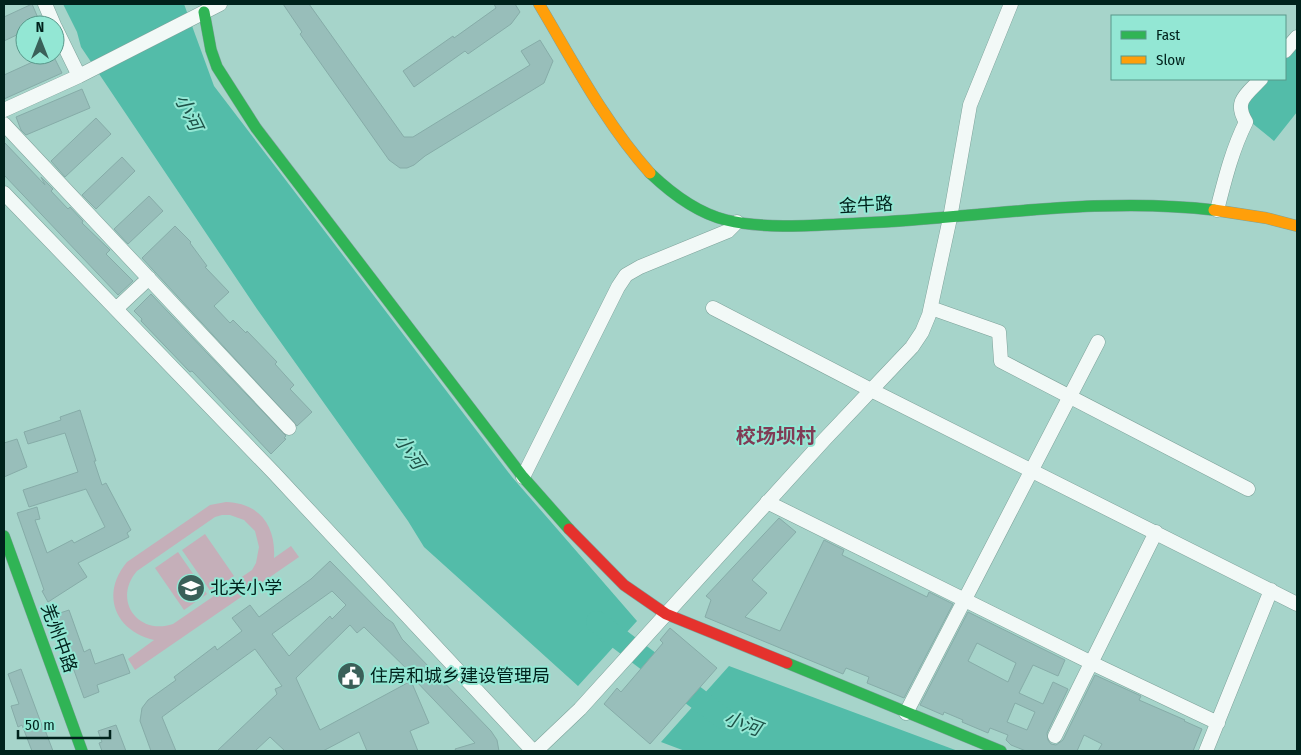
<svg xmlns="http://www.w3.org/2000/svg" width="1301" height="755" viewBox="0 0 1301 755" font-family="'Fira Sans Condensed','Noto Sans SC',sans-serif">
  <rect width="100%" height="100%" fill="#a6d4ca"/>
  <path fill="#c5afb9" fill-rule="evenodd" d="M226 502C259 503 276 525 274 558L291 546 299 557 135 670 128 659 154 640C115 631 100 594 127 562L210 505ZM222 515H230L244 520 255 531 259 547 256 563 252 570 173 624C138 636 112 600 137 571L215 517Z
    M205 534 234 576 211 592 182 550Z
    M178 552 207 594 184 610 155 568Z"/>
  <path fill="#53bca9" d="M63 4H184L214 86 512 477 637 621 578 686 424 547 408 521 257 309 81 47 77 32Z
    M1297 45V112L1274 141 1247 119 1244 107 1267 79H1285V59Z
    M729 666 958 751H685L661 742Z"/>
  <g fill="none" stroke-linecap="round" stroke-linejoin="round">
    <path stroke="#53bca9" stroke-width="22" d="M597 622 723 718"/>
  </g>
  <path fill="#98beba" stroke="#86aca8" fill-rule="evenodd" d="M32 4 41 25H25V31L4 41V17Z
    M283 4H309L404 137H413L530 65 521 51 540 40 553 61 544 83 425 156 414 165 407 168H400L389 160 300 34 302 32Z
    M494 4H515L520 12 511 24 468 54 465 51 414 87 403 71 453 36 454 38 496 8Z
    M48 55H53L62 73 4 99V75Z
    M82 89 90 108 26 135 21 130 16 117Z
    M96 118 111 134 65 177 51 161Z
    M4 142 45 185 41 177 53 189 51 191 68 209 70 207 83 221 82 223 110 250 106 254 133 281 118 295 4 175Z
    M122 157 135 171 96 209 82 195Z
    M149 196 163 211 128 244 114 229Z
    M175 226 191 242 190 243 207 266 205 267 229 292 214 306 230 323 233 320 246 333 247 331 277 362 275 364 294 385 290 389 312 412 297 426 142 258Z
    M151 294 286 436 284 438 286 439 271 454 192 371 190 372 141 321 142 319 134 311Z
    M80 410 96 461H94L102 485 106 483 131 530 127 533 129 537 78 563 87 577 48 602 42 591 44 590 17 513 37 507 40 519 35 520 47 553 72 540 74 543 105 527 86 489 29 507 23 490 78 472 65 433 28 444 24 432 61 420 60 417Z
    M17 439 27 467 4 477V443Z
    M779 518 796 532 752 580 767 593 745 617 780 631 824 540 844 550 842 555 927 597 929 592 953 604 904 698 867 683 869 677 846 668 843 674 705 617 711 600 706 596Z
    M330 561 386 618 393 623 402 639 491 731 497 740 499 751H456L455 749 475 743 414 679 416 678 364 627 357 633 350 625 296 678 320 730 411 681 429 723 410 731 418 751H367L359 732 323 751H285L270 737 255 751H217L277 694 275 689 282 686 255 649 162 717 176 751H151L140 721 142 708 148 700 176 680 174 677 215 646 217 650 242 631 232 618 250 605 259 617 311 579ZM332 591 346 605 332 619 330 616 289 656 272 634Z
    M69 610 84 652 90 649 95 664 123 654 130 673 97 685 99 692 84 698 54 615Z
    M968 612 1065 660 1058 676 1033 665 1019 693 1043 704 1053 682 1068 689 1047 733 1048 740 1051 744 1056 745 1063 740 1095 675 1141 696 1139 700 1185 720 1184 721 1202 729 1193 751H1098L1102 744 1084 735 1077 751H1026L1011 745 1006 740 1008 735 990 728 988 733 962 722 963 720 944 712 943 715 920 705ZM977 643 1016 663 1008 682 968 661ZM1015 703 1035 712 1027 730 1007 722Z
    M670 628 717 668 650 744 604 704 617 688 621 692 663 643 660 640Z
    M21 669 44 731 45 730 53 751H32L22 725 18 727 11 706 19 704 8 674Z
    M116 725 126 751H102L99 743 102 742 98 731Z"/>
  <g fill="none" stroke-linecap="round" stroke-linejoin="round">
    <g stroke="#7da29a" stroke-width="15">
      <path id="street" d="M45 4 54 25
        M55 27 79 76
        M1285 51 1297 37
        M4 110 79 76 220 4
        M4 124 289 428
        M4 193 274 473 533 751
        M1217 210C1225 179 1232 150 1246 122 1233 101 1247 94 1261 79
        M117 308 149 278
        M713 308 871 390 1297 604
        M931 308 999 332 1001 361 1248 489
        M523 477 618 287 626 275 640 267 728 231 737 222
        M767 502 1102 668 1218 723
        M906 713 1098 342
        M1055 736 1156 532
        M533 751 539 748 580 709 824 440 912 347 922 332 929 315 950 218 970 105 1011 4
        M1206 751 1271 590"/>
    </g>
    <g stroke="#7da29a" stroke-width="12">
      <path id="fast" d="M204 12 211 50 217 67 256 128 523 477 569 529
        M650 173C671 193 697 213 726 220 768 230 819 225 862 223 979 218 1097 196 1214 210
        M4 536 82 751
        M787 663 1001 751"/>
    </g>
    <g stroke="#7da29a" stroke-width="12">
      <path id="slow" d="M539 4C573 61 605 123 650 173
        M1214 210 1266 218 1297 226"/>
    </g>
    <g stroke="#7da29a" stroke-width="12">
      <path id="jam" d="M569 529 624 585 666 614 787 663"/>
    </g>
    <use href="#street" stroke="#f2f9f7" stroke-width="14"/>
    <use href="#fast" stroke="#30b455" stroke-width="11"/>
    <use href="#slow" stroke="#ff9f0a" stroke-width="11"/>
    <use href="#jam" stroke="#e5322d" stroke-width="11"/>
  </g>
  <defs>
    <g id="school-disc" transform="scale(1.4375)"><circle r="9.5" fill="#3a6059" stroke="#93e7d4"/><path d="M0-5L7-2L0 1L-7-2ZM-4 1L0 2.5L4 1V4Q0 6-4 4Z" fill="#fff"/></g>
    <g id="civic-disc" transform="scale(1.4375)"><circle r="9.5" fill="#3a6059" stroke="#93e7d4"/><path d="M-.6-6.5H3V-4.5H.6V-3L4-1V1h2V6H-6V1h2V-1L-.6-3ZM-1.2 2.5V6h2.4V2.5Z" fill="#fff"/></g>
  </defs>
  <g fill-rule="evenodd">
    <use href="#school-disc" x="191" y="588"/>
    <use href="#civic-disc" x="351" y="676"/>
  </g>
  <g text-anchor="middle" stroke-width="4" stroke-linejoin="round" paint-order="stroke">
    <g font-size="18" fill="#00221c" stroke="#93e7d4">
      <text transform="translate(866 205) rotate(-3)" y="6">金牛路</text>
      <text transform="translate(59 638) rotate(70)" y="6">羌州中路</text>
    </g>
    <g font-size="18" fill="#00221c" stroke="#93e7d4" text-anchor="start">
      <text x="210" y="594">北关小学</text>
      <text x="370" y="682">住房和城乡建设管理局</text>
    </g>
    <g font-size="19" font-style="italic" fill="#1d5147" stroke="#93e7d4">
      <text transform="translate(189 112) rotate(64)" y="7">小河</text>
      <text transform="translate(410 451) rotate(56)" y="7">小河</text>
      <text transform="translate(743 723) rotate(20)" y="7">小河</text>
    </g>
    <g font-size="20" font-weight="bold" fill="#803b55" stroke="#93e7d4">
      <text x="776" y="443">校场坝村</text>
    </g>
  </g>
  <rect width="1301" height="755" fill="none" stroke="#00221c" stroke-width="10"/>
  <rect x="1111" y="15" width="175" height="65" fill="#93e7d4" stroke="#58988a"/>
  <rect x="1121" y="31" width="25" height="8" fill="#30b455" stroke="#58988a"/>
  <text x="1156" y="40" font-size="15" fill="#00221c">Fast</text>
  <rect x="1121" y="56" width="25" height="8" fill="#ff9f0a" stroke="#58988a"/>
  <text x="1156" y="65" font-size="15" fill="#00221c">Slow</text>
  <g transform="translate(40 40)"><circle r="24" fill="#93e7d4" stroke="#58988a"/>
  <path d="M0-4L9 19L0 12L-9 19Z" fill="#3a6059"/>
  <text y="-8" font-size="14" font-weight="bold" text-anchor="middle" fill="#00221c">N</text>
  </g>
  <path d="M18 730v8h92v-8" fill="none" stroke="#00221c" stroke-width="2.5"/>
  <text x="25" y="730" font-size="15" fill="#00221c" stroke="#93e7d4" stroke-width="4" paint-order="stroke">50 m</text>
</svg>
